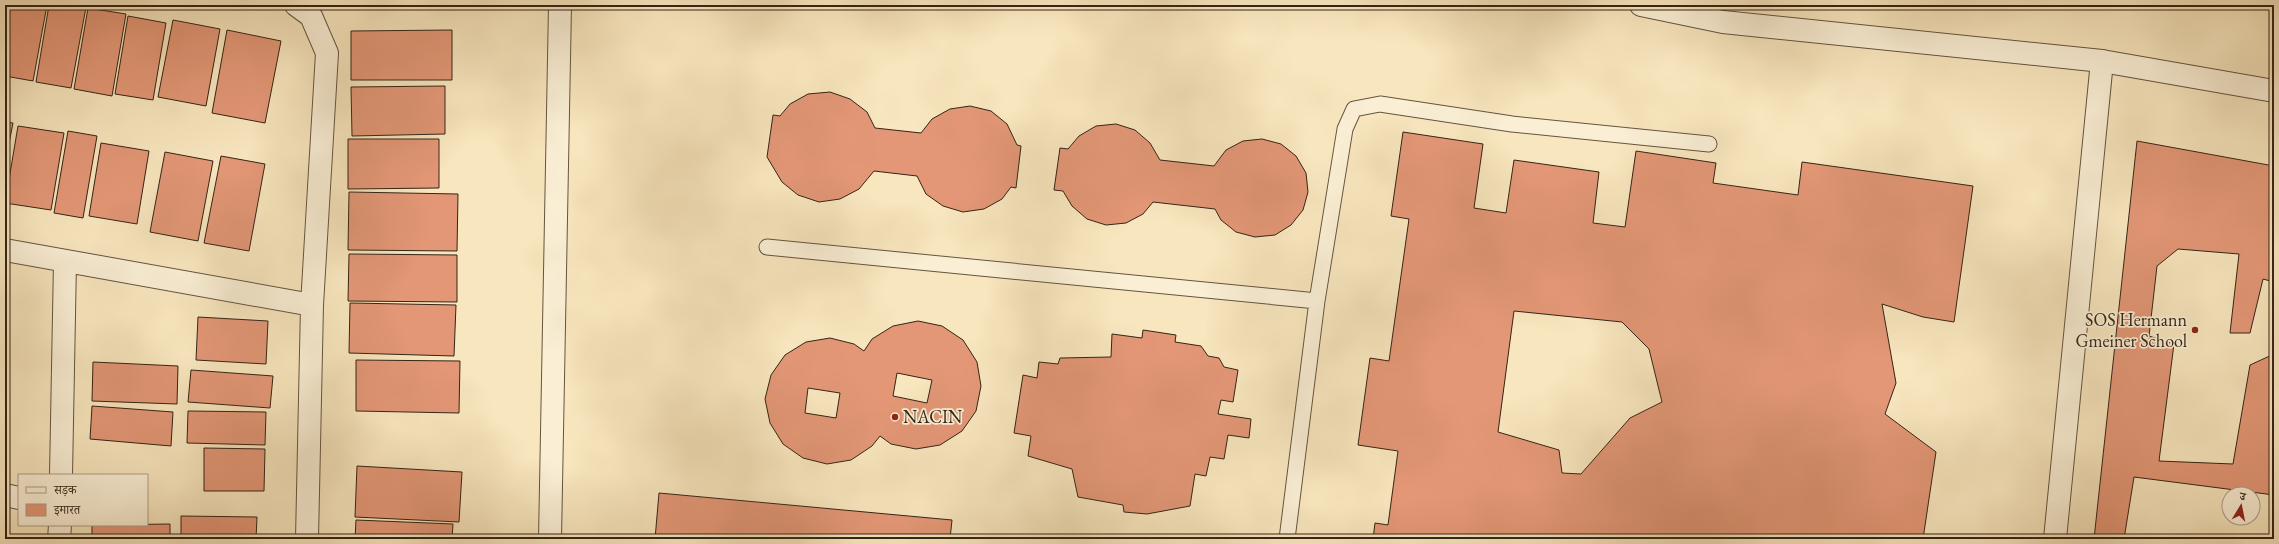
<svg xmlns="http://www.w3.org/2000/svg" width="2279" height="544" viewBox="0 0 2279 544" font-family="'EB Garamond','Noto Serif Devanagari',serif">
  <rect width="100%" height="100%" fill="#f8e6be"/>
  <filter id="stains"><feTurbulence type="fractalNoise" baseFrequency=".005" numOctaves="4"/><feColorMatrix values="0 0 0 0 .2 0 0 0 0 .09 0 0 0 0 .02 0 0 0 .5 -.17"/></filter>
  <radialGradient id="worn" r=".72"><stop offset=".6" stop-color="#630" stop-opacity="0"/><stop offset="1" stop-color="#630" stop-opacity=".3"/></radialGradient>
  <path fill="#e39776" stroke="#342415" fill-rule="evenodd" d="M5 5H47L33 81 5 76Z
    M49 5 86 7 71 88 36 82Z
    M88 8 126 14 112 96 74 89Z
    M128 16 166 23 153 100 115 94Z
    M173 20 220 29 206 106 158 97Z
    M227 30 281 41 265 123 212 113Z
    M452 30V80H351V31Z
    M445 86V134L352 136 351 87Z
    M830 92 850 99 867 112 875 128 921 133 932 119 950 109 970 106 991 111 1007 124 1017 145 1021 146 1016 188 1011 187 1002 199 984 209 963 212 943 206 926 194 917 176 874 171 859 189 840 199 819 202 798 195 782 182 767 157 773 115 780 116 790 104 808 94Z
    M5 122 13 123 5 164Z
    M1116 124 1135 130 1150 143 1160 160 1214 166 1226 150 1243 141 1262 139 1281 144 1296 156 1306 173 1308 192 1303 210 1291 225 1275 235 1255 237 1236 232 1221 220 1215 209 1153 202 1143 214 1126 223 1106 225 1087 219 1072 206 1063 191 1054 190 1060 148 1068 149 1079 136 1096 126Z
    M18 126 64 133 51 210 5 203Z
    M68 131 97 136 83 218 54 213Z
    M1403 132 1483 144 1474 208 1506 213 1514 160 1599 172 1593 223 1625 227 1636 151 1716 163 1713 183 1798 195 1802 162 1973 186 1954 322 1923 317 1882 304 1896 383 1885 414 1936 452 1923 539H1373L1375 523 1388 525 1398 451 1358 445 1370 358 1389 361 1409 219 1391 216ZM1514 311 1622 322 1649 349 1662 402 1630 418 1581 474 1562 473 1559 450 1498 432Z
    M348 139H439V188L348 189Z
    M2137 141 2274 166V539H2094ZM2229 494H2253V518H2229Z
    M101 143 149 151 137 224 89 216Z
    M165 152 213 161 198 241 150 232Z
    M221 156 265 164 249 251 204 243Z
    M349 192 458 194 457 251 348 250Z
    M2178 249 2239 254 2230 333H2250L2263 279 2274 282V354L2250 365 2233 464 2159 461 2174 344 2149 336 2157 266Z
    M349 254 457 255V302L348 301Z
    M350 303 456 305 454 356 349 353Z
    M198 317 268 321 266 364 196 360Z
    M918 321 942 326 963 340 977 362 981 386 976 411 962 431 940 445 916 449 891 444 880 436 872 446 851 460 827 464 803 458 783 444 770 423 765 399 771 375 785 355 806 342 830 338 854 344 864 351 872 339 893 326ZM897 373 932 380 927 403 893 396ZM808 388 840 393 836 418 805 413Z
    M1143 330 1176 335 1175 342 1201 346 1208 356 1219 358 1224 367 1238 370 1233 402 1221 400 1218 414 1251 419 1249 438 1228 435 1224 459 1210 457 1206 476 1195 474 1190 506 1147 514 1124 512 1123 505 1078 497 1072 469 1028 456 1031 436 1014 433 1023 375 1037 378 1039 362 1058 364 1060 358 1111 357 1112 334 1142 338Z
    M356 360 460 361 459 413 356 411Z
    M93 362 178 366 177 404 92 401Z
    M191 370 273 376 270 408 188 402Z
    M92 406 173 412 171 446 90 439Z
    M188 411 266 412 265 445 187 443Z
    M204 448 265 449 264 491H204Z
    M357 466 462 472 459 522 355 517Z
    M2134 477 2274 495V539H2124ZM2229 494H2253V518H2229Z
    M659 493 952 520 950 539H655Z
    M181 516 257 517 256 539H181Z
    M356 520 453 524 452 539H355Z
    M170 524V539H92V525Z"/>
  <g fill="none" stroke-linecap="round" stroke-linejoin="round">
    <g stroke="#65543f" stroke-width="17">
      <path id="service" d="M767 247 1317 301
        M1287 539 1317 301 1345 129 1354 109 1380 104 1512 124 1709 144"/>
    </g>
    <g stroke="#65543f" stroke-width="24">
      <path id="minor" d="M296 5 311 16 327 53 312 305 307 539
        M5 250 312 305
        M61 475 65 261
        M5 495 19 498
        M59 539 60 525
        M2055 539 2102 61"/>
    </g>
    <g stroke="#65543f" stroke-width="24">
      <path id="tertiary" d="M1641 5 1723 22 2102 61 2274 91
        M550 539 560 5"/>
    </g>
    <use href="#service" stroke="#faefd5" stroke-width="15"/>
    <use href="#minor" stroke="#faefd5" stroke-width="22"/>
    <use href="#tertiary" stroke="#faefd5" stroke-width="22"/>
  </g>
  <g fill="#8f2418" stroke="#faefd5" stroke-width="1.5">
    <circle cx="2195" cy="330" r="4"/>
    <circle cx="895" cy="417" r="4"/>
  </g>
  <g text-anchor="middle" stroke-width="3.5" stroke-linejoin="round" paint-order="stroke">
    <g font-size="18" fill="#342415" stroke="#faefd5" text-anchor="end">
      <text x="2187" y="326">SOS Hermann<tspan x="2187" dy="21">Gmeiner School</tspan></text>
      <text x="903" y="423" text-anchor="start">NACIN</text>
    </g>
  </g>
  <rect width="2279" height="544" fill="none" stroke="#f8e6be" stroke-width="20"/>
  <rect x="6" y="6" width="2267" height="532" fill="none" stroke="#342415" stroke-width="2"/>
  <rect x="10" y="10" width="2259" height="524" fill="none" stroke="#342415"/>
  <rect x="18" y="474" width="130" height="52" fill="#faefd5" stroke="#ab9e88"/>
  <rect x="26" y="487" width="20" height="6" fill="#faefd5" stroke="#ab9e88"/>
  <text x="54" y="494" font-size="12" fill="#342415">सड़क</text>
  <rect x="26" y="504" width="20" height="12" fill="#e39776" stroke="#ab9e88"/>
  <text x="54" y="514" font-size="12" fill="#342415">इमारत</text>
  <g transform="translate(2241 506) rotate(10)"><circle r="19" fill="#faefd5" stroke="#ab9e88"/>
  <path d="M0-3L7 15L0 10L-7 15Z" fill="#8f2418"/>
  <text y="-6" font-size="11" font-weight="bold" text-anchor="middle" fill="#342415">उ</text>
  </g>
  <rect width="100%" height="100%" filter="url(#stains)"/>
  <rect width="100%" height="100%" fill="url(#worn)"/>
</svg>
